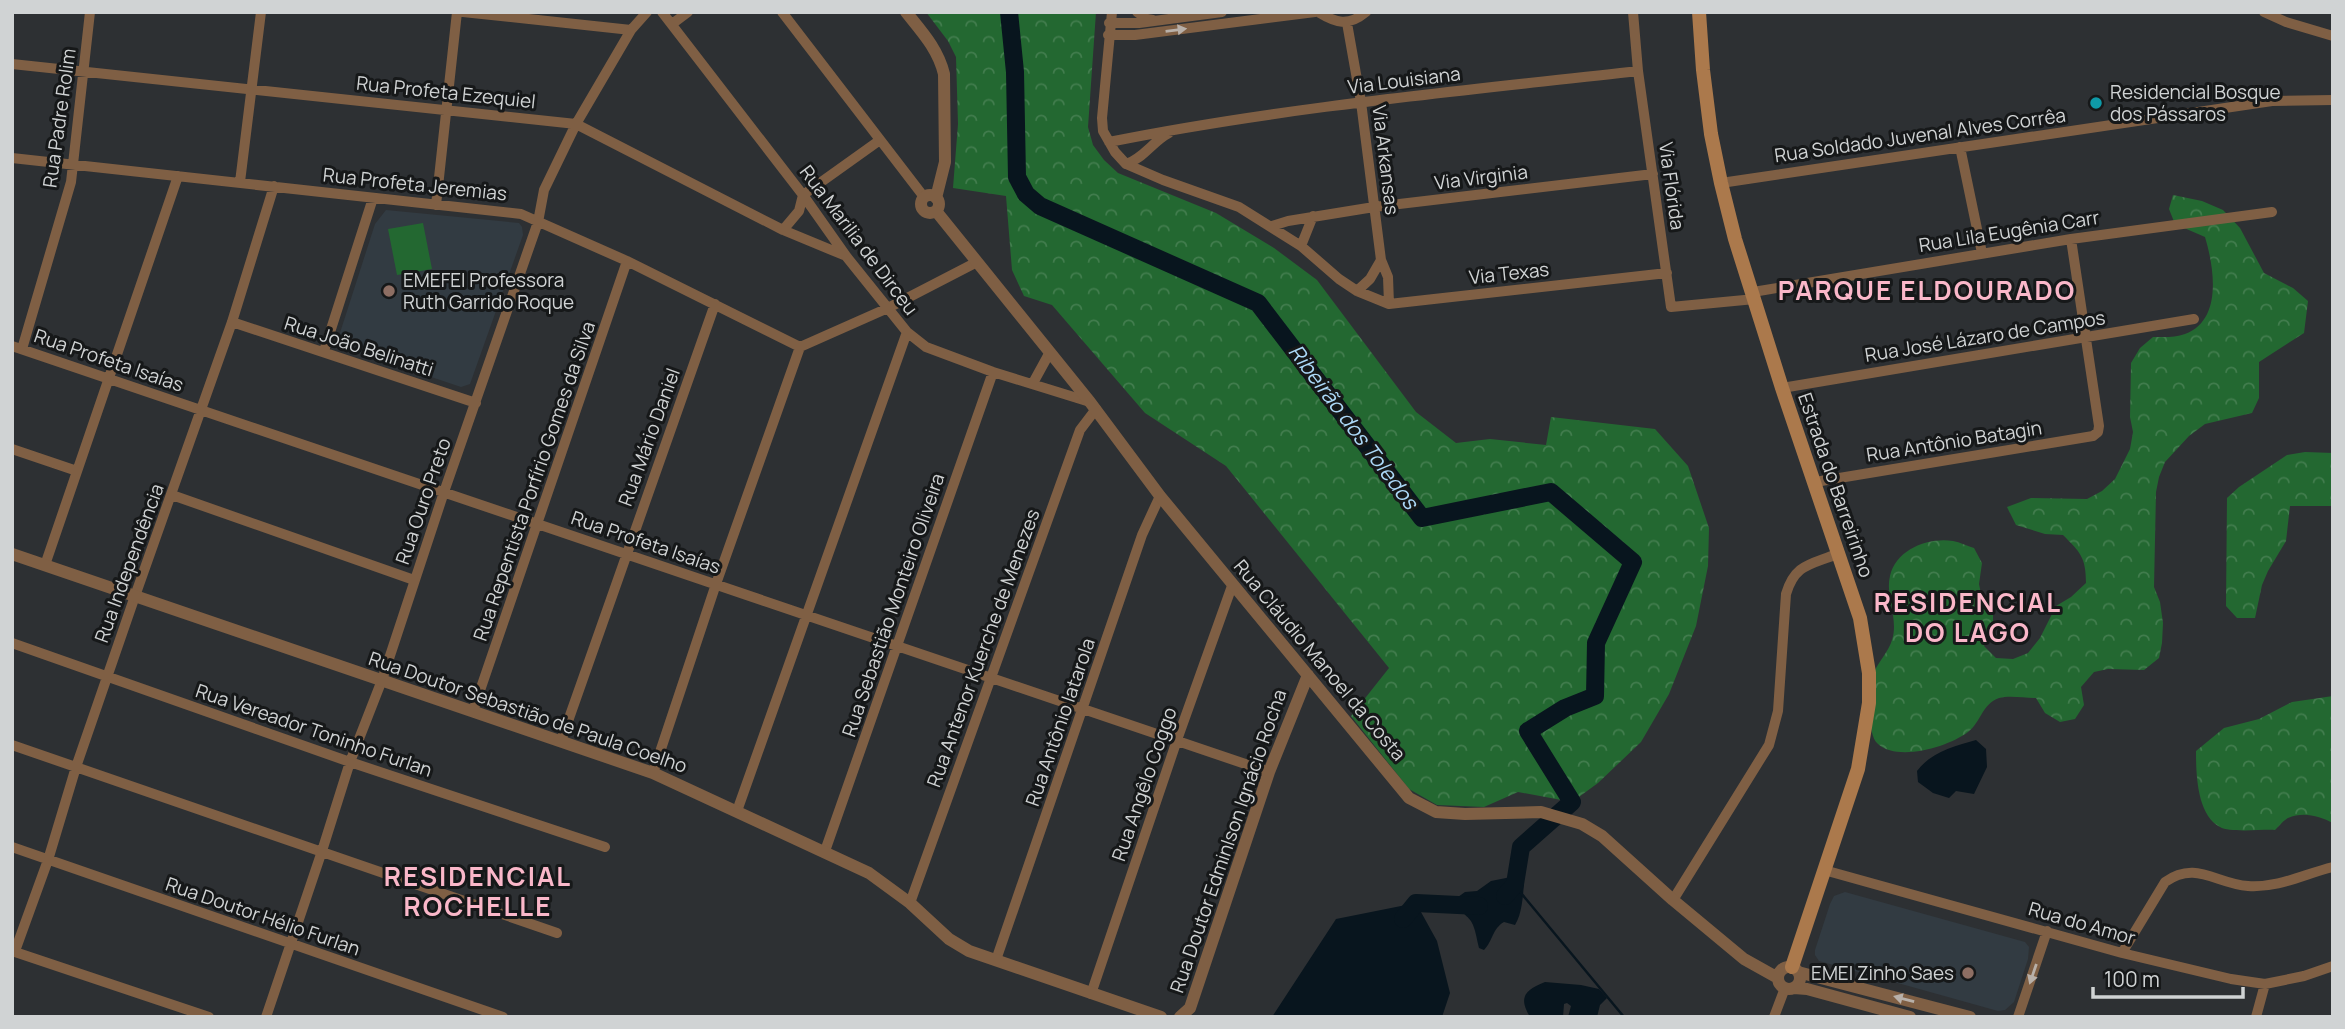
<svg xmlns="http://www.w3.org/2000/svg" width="2345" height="1029" viewBox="0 0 2345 1029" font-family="Manrope,sans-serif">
  <defs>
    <pattern id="forest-crowns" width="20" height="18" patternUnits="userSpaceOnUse" patternTransform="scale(1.75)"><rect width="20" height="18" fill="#236831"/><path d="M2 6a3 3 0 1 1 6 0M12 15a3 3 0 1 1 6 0" fill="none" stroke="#427d4e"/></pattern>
  </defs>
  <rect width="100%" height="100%" fill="#2d3033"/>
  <path fill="#323b42" d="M386 210 519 223 522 227 523 235 470 384 461 387 342 347 338 339 375 224Z
    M1845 892 2025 942 2029 947 2028 959 2014 1002 2005 1010 1998 1011 1819 961 1815 955V950L1830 904 1834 896Z"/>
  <path fill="#236831" d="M423 223 432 269 397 275 388 229Z"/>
  <path fill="url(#forest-crowns)" d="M926 12H1096L1088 127 1093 145 1104 160 1118 173 1216 213 1274 248 1317 280 1416 412 1456 443 1490 439 1546 445 1551 417 1655 429 1688 466 1709 528 1708 566 1696 626 1669 694 1641 742 1598 783 1572 802 1518 792 1484 807 1437 805 1409 789 1351 716 1389 668 1226 466 1145 413 1052 305 1024 296 1012 270 1006 196 953 188 958 124 956 57 948 41Z
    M2173 195 2202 201 2223 210 2240 228 2264 273 2293 288 2308 301 2304 333 2259 362V398L2252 413 2205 424 2189 436 2165 462 2159 477 2156 492 2154 587 2160 602 2163 623 2162 643 2159 658 2144 670 2108 669 2094 672 2081 687 2084 705 2075 719 2060 722 2045 713 2036 698C2026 698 2009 695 1999 698 1982 704 1981 722 1968 732 1948 747 1898 762 1878 744 1866 735 1869 686 1874 672 1879 661 1889 651 1892 640 1899 619 1885 597 1890 576 1896 549 1929 537 1953 541 1960 542 1967 546 1974 548L1982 563 1979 584 1982 599 1993 611V629L1984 646 1996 658 2013 659 2028 653 2040 638 2056 606 2071 597 2086 583C2086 557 2080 552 2063 535L2045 534 2016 525 2007 507 2031 498 2087 499 2102 491 2115 479 2130 449 2133 432 2130 417 2131 363 2140 348 2153 337C2163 337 2175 338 2185 334 2223 320 2214 267 2205 237L2175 224 2169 209Z
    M2305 452 2333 453V506H2290L2286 541 2268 571 2262 585 2255 618H2237L2226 606 2227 498 2239 487 2287 455Z
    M2333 696V823C2320 816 2303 811 2288 818 2284 820 2279 826 2275 830 2263 829 2230 833 2220 827 2197 815 2196 774 2196 751L2224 728 2259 719 2292 702Z"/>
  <path fill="#08151e" d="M1976 740 1986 749 1987 767 1974 794 1956 791 1949 798 1933 793 1918 782 1917 771C1931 752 1955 746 1976 740Z
    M1516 876 1524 883C1523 896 1522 914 1515 925L1504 922C1492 929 1493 941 1484 950L1479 948C1477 941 1476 932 1473 925 1469 914 1457 914 1458 897L1465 892 1477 891 1491 881Z
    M1416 903 1437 941 1450 993 1442 1017H1272L1336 919Z
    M1545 982 1581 985 1599 989 1607 998 1600 1005 1597 1017H1568L1571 1006 1567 1003 1564 1004 1563 1017H1530C1518 997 1525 990 1545 982Z"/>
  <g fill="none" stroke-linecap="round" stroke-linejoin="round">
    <path stroke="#08151e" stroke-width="2.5" d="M1521 893 1624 1017"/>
    <path stroke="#08151e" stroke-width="18" d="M1009 12 1015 72 1017 177 1026 194 1040 206 1258 303 1422 518 1551 492 1633 562 1596 643 1595 696 1565 708 1528 731 1572 802 1521 847 1515 884 1505 896
      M1403 919 1416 903 1479 906"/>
    <path stroke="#7f5f44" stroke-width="10" d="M463 12 631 30
      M662 12 803 195 846 256 907 332 926 347 993 372 1090 402
      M782 12 924 197
      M1112 12 1102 118 1103 131 1115 152 1126 164 1163 180 1239 207 1301 246 1339 279 1357 291 1389 304 1667 273
      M1137 12 1147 19 1153 20
      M1318 12C1336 23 1348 27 1366 12
      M1633 12 1638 71 1671 307 1755 299
      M2264 12 2286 22 2333 36
      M1109 23H1139L1222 12
      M1347 23 1361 102 1381 260 1388 277 1389 304
      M672 24 688 12
      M1108 35H1135L1315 12
      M12 64 576 124 783 230 846 256
      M1109 142C1284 107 1462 91 1638 71
      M1960 147 1982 253
      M12 158 521 214 627 261 800 347 888 308 977 262
      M1126 164C1143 159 1153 141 1169 133
      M240 182 261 12
      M1721 183 2272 101 2333 100
      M436 205 457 12
      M1272 226 1288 221 1374 207 1653 174
      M783 230 799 211 803 195 880 140
      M1301 246 1313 216
      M1357 291 1370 279 1381 260
      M1753 292 2071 239 2272 212
      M232 322 476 403
      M12 346 1269 772
      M22 349 71 182 90 12
      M324 351 373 198
      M1033 383 1050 352
      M1782 388 2194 319
      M12 449 77 471
      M1815 482 2093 436 2098 432 2099 426 2071 239
      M172 495 414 580
      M45 565 178 176
      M12 643 350 762 605 847
      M473 711 627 261
      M561 741 715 304
      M12 745 557 933
      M653 773 716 584 800 347
      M737 811 907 332
      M12 847 503 1017
      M825 851 993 372
      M1824 870 2122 953 2231 979 2265 984 2304 976 2333 966
      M1673 900 1769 745 1778 711 1786 594C1795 564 1810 565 1837 554
      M910 903 1080 430 1096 409
      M12 951 209 1017
      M15 951 48 860 76 767 135 596 232 322 274 186
      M2122 953 2165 882C2196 860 2216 884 2248 886 2279 888 2304 874 2333 867
      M996 960 1142 535 1160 496
      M1091 994 1177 740 1232 586
      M266 1017 322 851 350 762 382 680 444 492 538 222 544 190 576 124 631 30 647 12
      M1774 1017 1785 988
      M2018 1017 2047 931
      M2256 1017 2265 984"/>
    <path stroke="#7f5f44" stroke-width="12" d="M906 12C922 32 938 49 944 74L945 162 936 198
      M921 204a9 9 0 1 1 18 0a9 9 0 1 1-18 0Z
      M936 211 1090 402 1160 496 1409 798 1436 812 1465 814 1541 812 1582 824 1602 836 1673 900 1744 959 1778 978
      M12 554 653 773 869 873 910 903 949 939 969 951 1161 1017
      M1778 978a11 11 0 1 1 22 0a11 11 0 1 1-22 0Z
      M1798 972 1970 1017
      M1794 988 1807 989 1910 1017
      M1180 1017 1190 1008 1269 772 1308 675"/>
    <path stroke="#ab794c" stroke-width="14" d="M1699 12 1703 70 1711 134 1721 183 1735 239 1782 388 1860 618 1869 673V703L1858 769 1792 967"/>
  </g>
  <defs><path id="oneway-solid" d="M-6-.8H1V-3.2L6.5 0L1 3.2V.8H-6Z" transform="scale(1.75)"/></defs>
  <g fill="#b8b0a9">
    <use href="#oneway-solid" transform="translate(1176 30) rotate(-7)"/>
    <use href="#oneway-solid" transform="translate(2033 974) rotate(109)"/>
    <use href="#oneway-solid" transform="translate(1904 999) rotate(-165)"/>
  </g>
  <circle fill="#0f9aa8" stroke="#161819" stroke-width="2.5" cx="2096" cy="103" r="7"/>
  <g fill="#8d6e63" stroke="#161819" stroke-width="2.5">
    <circle cx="389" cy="291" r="7"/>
    <circle cx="1968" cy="973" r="7"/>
  </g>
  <g text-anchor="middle" stroke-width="6" stroke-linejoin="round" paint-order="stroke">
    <g font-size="19" fill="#d0d3d4" stroke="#161819">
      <text transform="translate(1404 80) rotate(-7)" y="7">Via Louisiana</text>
      <text transform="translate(446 92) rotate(6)" y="7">Rua Profeta Ezequiel</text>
      <text transform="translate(59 118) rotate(-82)" y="7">Rua Padre Rolim</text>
      <text transform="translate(1920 135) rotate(-8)" y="7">Rua Soldado Juvenal Alves Corrêa</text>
      <text transform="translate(1386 160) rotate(83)" y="7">Via Arkansas</text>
      <text transform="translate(1481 177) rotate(-7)" y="7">Via Virginia</text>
      <text transform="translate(415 184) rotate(6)" y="7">Rua Profeta Jeremias</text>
      <text transform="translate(1672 186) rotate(82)" y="7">Via Flórida</text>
      <text transform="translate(2009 231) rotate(-9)" y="7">Rua Lila Eugênia Carr</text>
      <text transform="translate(859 240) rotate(53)" y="7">Rua Marilia de Dirceu</text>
      <text transform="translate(1509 273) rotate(-6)" y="7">Via Texas</text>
      <text transform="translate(1985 336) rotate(-9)" y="7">Rua José Lázaro de Campos</text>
      <text transform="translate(359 346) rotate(18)" y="7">Rua João Belinatti</text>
      <text transform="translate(109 360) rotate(19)" y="7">Rua Profeta Isaías</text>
      <text transform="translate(649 437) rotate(-70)" y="7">Rua Mário Daniel</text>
      <text transform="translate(1954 441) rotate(-9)" y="7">Rua Antônio Batagin</text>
      <text transform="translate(534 481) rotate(-71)" y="7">Rua Repentista Porfírio Gomes da Silva</text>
      <text transform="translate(1836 485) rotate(71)" y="7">Estrada do Barreirinho</text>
      <text transform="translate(423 501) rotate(-71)" y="7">Rua Ouro Preto</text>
      <text transform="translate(646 542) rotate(19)" y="7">Rua Profeta Isaías</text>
      <text transform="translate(129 563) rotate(-70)" y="7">Rua Independência</text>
      <text transform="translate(893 605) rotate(-71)" y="7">Rua Sebastião Monteiro Oliveira</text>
      <text transform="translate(983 648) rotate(-70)" y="7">Rua Antenor Kuerche de Menezes</text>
      <text transform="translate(1320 660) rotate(50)" y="7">Rua Cláudio Manoel da Costa</text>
      <text transform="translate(528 712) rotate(19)" y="7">Rua Doutor Sebastião de Paula Coelho</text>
      <text transform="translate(1060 722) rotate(-71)" y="7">Rua Antônio Iatarola</text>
      <text transform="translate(314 730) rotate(19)" y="7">Rua Vereador Toninho Furlan</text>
      <text transform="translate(1144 784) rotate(-71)" y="7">Rua Angêlo Coggo</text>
      <text transform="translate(1228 841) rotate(-71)" y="7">Rua Doutor Edminlson Ignácio Rocha</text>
      <text transform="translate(263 916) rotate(19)" y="7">Rua Doutor Hélio Furlan</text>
      <text transform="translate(2082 923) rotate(16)" y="7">Rua do Amor</text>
    </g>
    <g font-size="19" fill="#d0d3d4" stroke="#161819" text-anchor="start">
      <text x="2110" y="99">Residencial Bosque<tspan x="2110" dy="22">dos Pássaros</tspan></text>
      <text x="403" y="287">EMEFEI Professora<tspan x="403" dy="22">Ruth Garrido Roque</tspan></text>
      <text x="1954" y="980" text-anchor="end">EMEI Zinho Saes</text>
    </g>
    <g font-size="21" font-style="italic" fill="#acd9f8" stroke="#161819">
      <text transform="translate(1353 427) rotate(53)" y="7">Ribeirão dos Toledos</text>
    </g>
    <g font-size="26" font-weight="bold" letter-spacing="2" fill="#fab7c9" stroke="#161819">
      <text x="1927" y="300">PARQUE ELDOURADO</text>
      <text x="1968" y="612">RESIDENCIAL<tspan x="1968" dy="30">DO LAGO</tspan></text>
      <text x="478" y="886">RESIDENCIAL<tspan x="478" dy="30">ROCHELLE</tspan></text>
    </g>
  </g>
  <rect width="2345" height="1029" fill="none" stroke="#d0d3d4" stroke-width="28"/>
  <path d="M2093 987v10h150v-10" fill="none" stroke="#d0d3d4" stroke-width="3.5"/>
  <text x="2104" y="987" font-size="21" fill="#d0d3d4" stroke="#161819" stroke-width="5" paint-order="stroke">100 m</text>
</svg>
